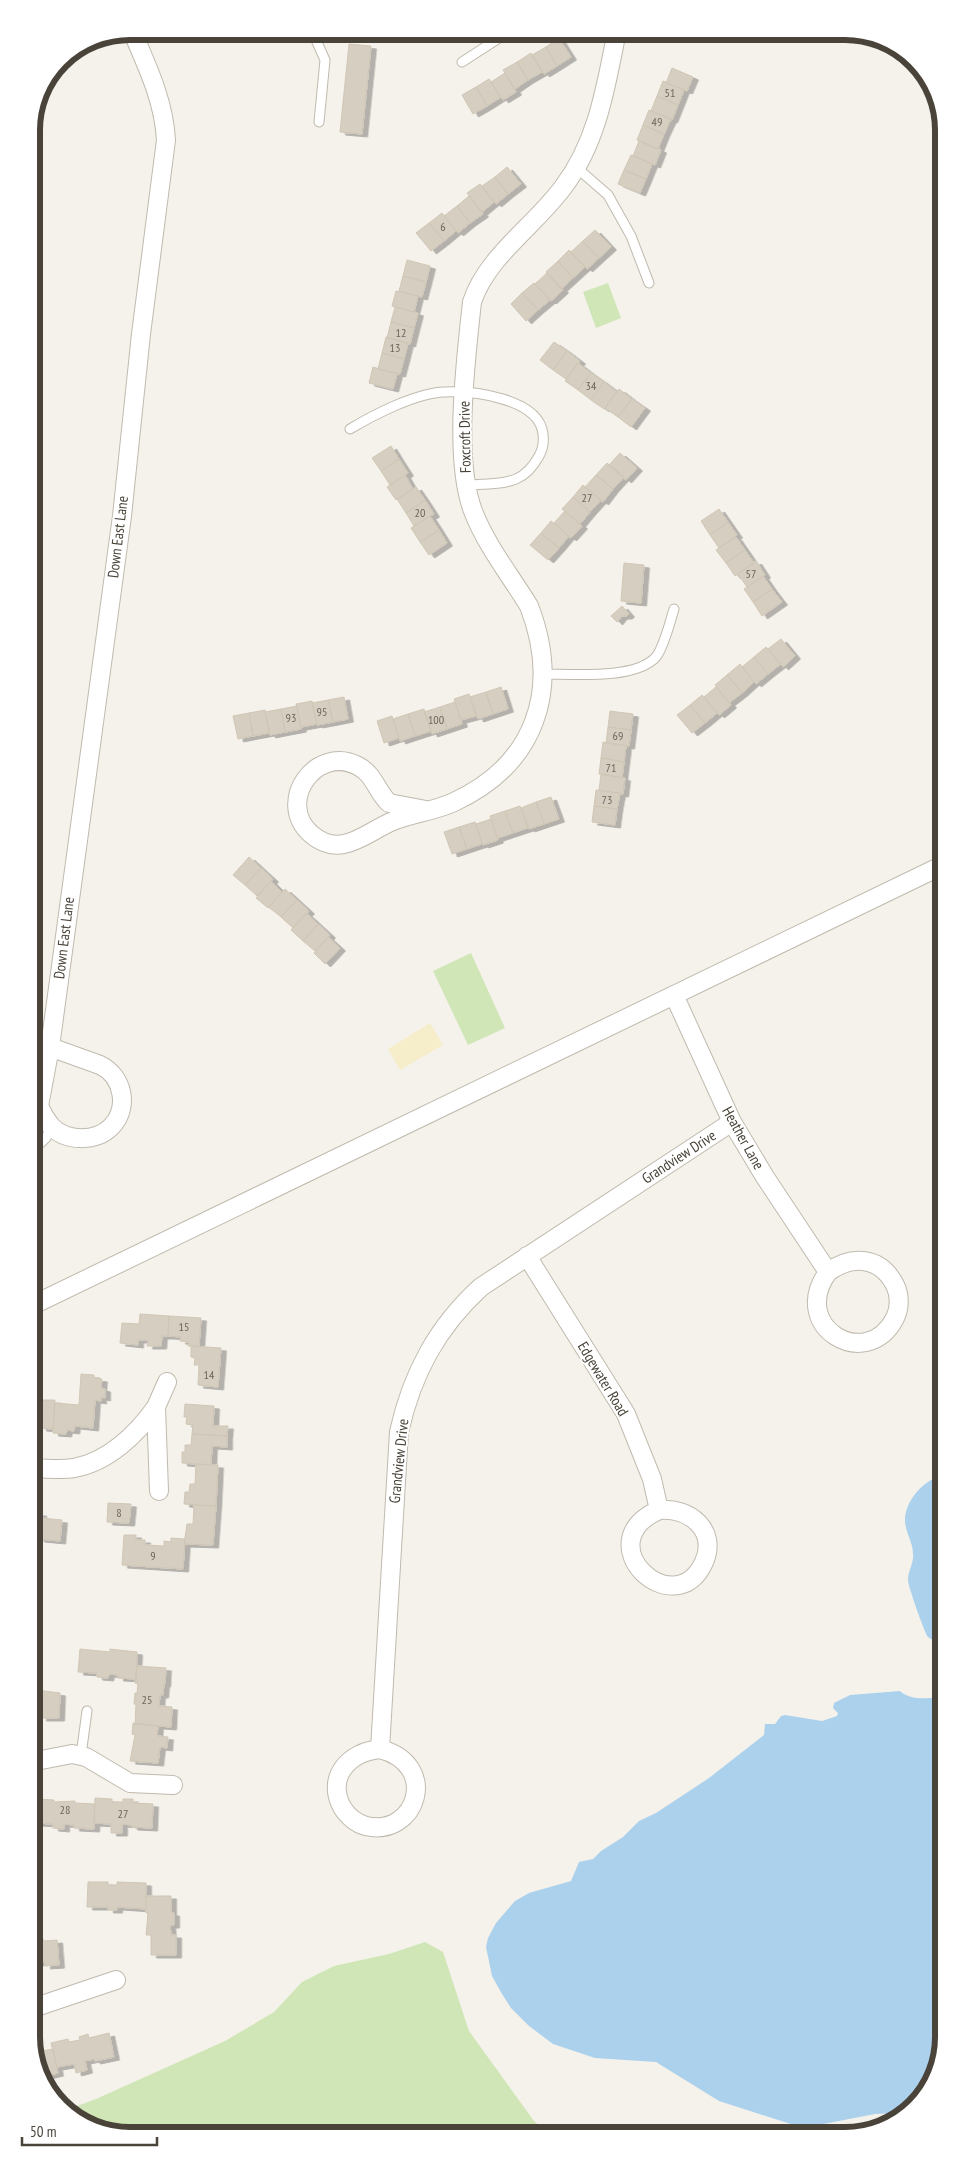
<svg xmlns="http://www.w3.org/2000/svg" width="975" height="2167" viewBox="0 0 975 2167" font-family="'PT Sans Narrow',sans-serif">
  <defs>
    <filter id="shadow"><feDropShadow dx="5.5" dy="3" stdDeviation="0" flood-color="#0004"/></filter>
  </defs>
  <rect width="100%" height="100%" fill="#f5f2eb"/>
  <path fill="#d0e6b7" d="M608 283 621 318 596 328 583 292Z
    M471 953 505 1028 468 1045 433 971Z
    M425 1942 443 1952 469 2031 534 2121 548 2133 123 2136 69 2115 66 2110 96 2099 225 2041 274 2012 302 1982 334 1966 389 1954Z"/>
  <path fill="#f6eeca" d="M430 1023 443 1045 400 1070 388 1049Z"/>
  <path fill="#acd1ed" d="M942 1476 943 1642C938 1641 932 1641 928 1637 925 1634 908 1586 908 1580 908 1571 914 1563 913 1554 913 1542 905 1532 905 1520 905 1501 924 1479 942 1476Z
    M900 1691C910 1701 930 1698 943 1697L944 2038 924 2097 901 2113 875 2114 803 2128 719 2101 656 2062 595 2058 553 2044 529 2026 511 2008 502 1994 492 1976 486 1947 488 1938 496 1923 515 1901 529 1893 571 1881 579 1862 593 1859 601 1851 623 1837 639 1821 656 1813 709 1778 764 1735 765 1724H775L781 1716 785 1715 822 1721 837 1716 838 1713 833 1708 834 1703 850 1695Z"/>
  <path fill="#d6cec1" stroke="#d0c6b5" filter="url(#shadow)" d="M559 38 571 57 557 66 546 47Z
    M349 44 371 46 362 134 340 132Z
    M546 47 557 66 544 74 532 55Z
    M531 53 542 72 528 80 517 62Z
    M517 62 528 80 515 89 503 70Z
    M672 68 693 77 687 91 666 83Z
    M505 73 516 92 503 100 491 82Z
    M489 79 501 97 487 106 476 87Z
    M663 81 684 90 678 105 657 96Z
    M476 87 487 106 473 114 462 95Z
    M657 96 678 105 672 120 651 111Z
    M649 110 671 119 664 134 643 125Z
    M643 125 664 134 658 149 637 140Z
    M639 141 661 150 655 165 633 156Z
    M631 155 652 164 646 179 624 170Z
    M507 167 521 184 508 194 495 177Z
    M624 170 646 179 640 193 618 184Z
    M495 177 508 194 496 204 482 186Z
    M480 184 494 202 482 212 467 193Z
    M469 196 483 214 470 223 457 206Z
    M457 206 470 223 458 233 444 216Z
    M442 213 456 231 444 241 429 223Z
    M429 223 444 241 431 251 416 233Z
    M595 230 611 247 599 258 583 241Z
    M583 241 599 258 587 269 571 252Z
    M569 250 585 267 573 278 558 261Z
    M407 260 430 266 426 282 403 276Z
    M558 261 573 278 561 289 546 272Z
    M547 273 563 290 551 301 535 284Z
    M403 276 426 282 422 297 399 291Z
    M534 283 550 300 538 310 522 293Z
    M396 291 418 296 414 312 392 306Z
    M522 293 538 310 526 321 511 304Z
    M395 307 418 313 414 328 391 322Z
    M391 322 414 328 410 344 387 338Z
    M386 337 408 343 404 359 382 353Z
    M554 342 567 351 553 370 540 360Z
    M567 351 580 361 566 379 553 370Z
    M382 353 404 359 400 374 378 369Z
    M578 363 591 373 578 390 565 381Z
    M373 367 397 374 393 389 369 383Z
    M591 373 604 382 591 400 578 390Z
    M604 382 617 392 604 409 591 400Z
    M619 389 632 399 618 417 605 408Z
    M632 399 645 408 631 427 618 417Z
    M391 446 399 459 381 471 372 458Z
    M620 453 637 468 626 480 609 465Z
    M399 459 408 473 390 485 381 471Z
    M607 463 624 477 613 489 596 475Z
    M405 475 413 489 396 500 387 487Z
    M596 475 613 489 603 502 585 487Z
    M583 485 601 500 590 512 573 497Z
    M416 487 425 500 406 513 397 499Z
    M573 497 590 512 580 524 562 509Z
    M425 500 434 514 414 526 406 513Z
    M719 509 728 522 710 535 701 521Z
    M565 511 582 526 571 538 554 523Z
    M430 516 439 530 420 542 411 528Z
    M551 521 569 536 559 548 541 533Z
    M728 522 737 535 719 548 710 535Z
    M439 530 447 543 429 555 420 542Z
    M541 533 559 548 548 560 530 545Z
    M736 537 745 550 726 563 716 550Z
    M745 550 754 563 735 576 726 563Z
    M756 561 765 575 747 587 738 574Z
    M624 563 644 565 641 603 621 601Z
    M763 576 772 589 753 602 744 589Z
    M772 589 782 602 762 616 753 602Z
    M622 606 629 614 627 616H622L617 622 611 616Z
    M781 639 795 656 783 667 768 649Z
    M766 647 781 664 768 674 754 657Z
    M754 657 768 674 756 684 742 667Z
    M740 664 754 682 742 693 727 675Z
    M727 675 742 693 729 703 715 685Z
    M501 687 508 709 493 714 486 692Z
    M716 687 731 705 719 715 704 697Z
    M486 692 493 714 478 719 470 697Z
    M469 694 476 716 461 720 454 699Z
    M702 695 717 713 705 723 690 705Z
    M344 697 348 719 333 722 328 700Z
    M328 700 333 722 317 725 312 703Z
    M312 701 317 724 301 727 296 704Z
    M455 702 462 724 447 729 440 707Z
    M690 705 705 723 692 733 677 715Z
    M297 706 301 729 285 732 281 709Z
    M440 707 447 729 432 734 424 712Z
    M281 709 285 732 270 735 265 712Z
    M424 709 431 731 415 736 408 714Z
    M265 710 269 733 253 736 249 713Z
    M610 711 633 714 631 730 608 727Z
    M249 713 253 736 238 739 233 716Z
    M408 714 415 736 400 741 393 719Z
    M392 716 399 738 384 743 377 721Z
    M608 727 631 730 629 746 606 743Z
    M603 742 626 746 624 762 601 758Z
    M601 758 624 762 622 778 599 774Z
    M601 774 625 778 623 794 599 790Z
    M596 790 620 793 617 809 594 806Z
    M551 797 559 819 544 824 536 802Z
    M536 802 544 824 529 829 521 808Z
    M520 806 528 828 513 833 505 811Z
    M594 806 617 809 615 825 592 822Z
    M505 811 513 833 498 838 490 816Z
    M491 819 498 840 483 845 476 824Z
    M475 822 482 844 467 849 459 827Z
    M459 827 467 849 452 854 444 832Z
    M249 857 261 868 245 885 233 875Z
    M261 868 273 879 257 896 245 885Z
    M271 881 282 892 268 908 256 898Z
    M285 889 297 900 281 917 269 907Z
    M297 900 309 911 293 928 281 917Z
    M306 913 318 924 303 941 291 930Z
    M318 924 330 935 315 951 303 941Z
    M328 937 340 948 325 964 314 953Z
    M140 1314 169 1316 168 1336H162L161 1346H147L148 1340H138V1345L120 1343 122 1323 139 1324Z
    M169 1316 201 1318 199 1346H188L189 1342 180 1341 181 1337 168 1336Z
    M191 1346 221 1348 218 1387 198 1385 199 1365H194L195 1358 191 1357Z
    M81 1374 94 1375V1378L102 1379 101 1388 105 1389V1398L101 1397V1401L95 1400 93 1428 75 1426 74 1431 67 1430 66 1434 53 1433 55 1403 79 1405Z
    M35 1399V1402H43V1400H55L53 1429 41 1428V1425H35Z
    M185 1404 214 1406 213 1426H228L227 1436 192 1434 193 1425 186 1424 187 1417H184Z
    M192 1434 227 1436V1447L212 1446 211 1465 182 1463V1452H185V1445H191Z
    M196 1464 218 1465 216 1506 184 1504 185 1492H189L190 1484H195Z
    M108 1503 131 1504 129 1523 107 1522Z
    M194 1505 216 1506 213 1545 184 1544 187 1524H193Z
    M35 1513H41V1518L62 1520 60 1541 39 1539V1537H35Z
    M124 1535H136V1540H145V1545L164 1546V1541L171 1542V1538L185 1539 183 1569 122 1565Z
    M80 1649 110 1652V1649L137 1652 136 1679 118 1678V1675L109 1674 108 1678 97 1677V1673L78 1672Z
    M137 1666 166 1668 165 1684H164L163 1695H160L159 1706 172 1707 171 1727 135 1724 136 1704H134L135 1693H137L138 1684 135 1683Z
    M36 1690 60 1693 59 1718H41V1714H36Z
    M133 1723 158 1726 157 1736 168 1737 167 1748 160 1747 158 1763 130 1761 135 1735 132 1734Z
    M95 1798 112 1799V1802H123V1799H133V1803L153 1804 152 1828 132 1827V1825L122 1824V1833H111V1824L94 1823Z
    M36 1799 54 1800V1802L75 1801V1803L95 1804 94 1829 74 1828V1825L64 1824V1829L53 1828V1824L36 1823Z
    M88 1882H108V1885H117V1882L146 1883V1909L117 1907V1910H108V1907H87Z
    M146 1896H171V1913H174V1925H170L171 1935H176V1955H151V1935H146L148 1913H146Z
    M43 1939 44 1941 57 1940 59 1965 45 1966V1962L36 1963V1940Z
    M109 2033 114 2057 95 2061 94 2059 85 2061 87 2070 76 2073 74 2064 57 2067 51 2043 68 2039 69 2042 80 2040 79 2037 88 2034 89 2038Z
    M53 2049 58 2073 42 2077 37 2069V2052Z"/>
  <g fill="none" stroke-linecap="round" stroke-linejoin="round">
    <g stroke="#c0baae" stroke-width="11">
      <path id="service" d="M312 31 325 60 319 122
        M136 40 155 31
        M462 62 510 31
        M577 168 608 195 631 236 649 283
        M350 429C375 414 416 393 445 392 473 391 539 398 543 434 544 442 543 449 539 456 534 465 526 475 516 479 501 485 482 484 467 485
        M543 674C573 674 635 680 656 657 664 647 670 622 674 609
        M34 1149 46 1138 51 1127
        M81 1755 87 1711"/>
    </g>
    <g stroke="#c0baae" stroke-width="20">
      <path id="minor" d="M426 810 389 803C377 792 374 774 358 766 316 744 275 802 311 834 341 860 366 832 393 821 413 813 435 811 454 802 536 764 561 689 529 606 510 575 486 545 473 511 453 459 466 358 472 302 487 256 536 225 564 186 598 141 606 85 617 31
        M674 995 732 1122 765 1177 828 1272C788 1327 867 1373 895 1318 900 1308 900 1295 895 1285 880 1256 852 1255 828 1272
        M50 1047 100 1065C123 1076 130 1108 111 1127 96 1142 66 1142 51 1126 46 1120 42 1113 39 1106L50 1047 122 516 141 334 166 140C164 101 147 66 132 31
        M527 1256 626 1414 652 1479 659 1510C585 1543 675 1626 704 1562 718 1530 689 1507 659 1510
        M35 1304 941 866
        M35 1468C48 1469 61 1470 74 1468 108 1462 137 1434 156 1407
        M159 1491 156 1407 167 1382
        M380 1749C441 1765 416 1838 366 1826 357 1824 347 1816 342 1807 326 1777 349 1752 380 1749L399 1432C412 1374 437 1327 481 1287L732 1122
        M36 1761 72 1754 86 1757 130 1783 173 1785
        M36 2007 116 1980"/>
    </g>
    <use href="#service" stroke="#fff" stroke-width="9"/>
    <use href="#minor" stroke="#fff" stroke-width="18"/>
  </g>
  <g text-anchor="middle" stroke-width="4" stroke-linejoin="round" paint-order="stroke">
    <g font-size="12" fill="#6c665b">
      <text x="670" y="97">51</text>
      <text x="657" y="126">49</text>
      <text x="443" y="231">6</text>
      <text x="401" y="337">12</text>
      <text x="395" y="352">13</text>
      <text x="591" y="390">34</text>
      <text x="587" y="502">27</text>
      <text x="420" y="517">20</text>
      <text x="751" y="578">57</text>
      <text x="322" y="716">95</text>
      <text x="291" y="722">93</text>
      <text x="436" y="724">100</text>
      <text x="618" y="740">69</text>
      <text x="611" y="772">71</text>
      <text x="607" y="804">73</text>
      <text x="184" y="1331">15</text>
      <text x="209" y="1379">14</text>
      <text x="119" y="1517">8</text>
      <text x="153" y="1560">9</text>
      <text x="147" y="1704">25</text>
      <text x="65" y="1814">28</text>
      <text x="123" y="1818">27</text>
    </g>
    <g font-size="15" fill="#494339" stroke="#fff">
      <text transform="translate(465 437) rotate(-91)" y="5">Foxcroft Drive</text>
      <text transform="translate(118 537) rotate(-83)" y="5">Down East Lane</text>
      <text transform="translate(64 938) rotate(-83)" y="5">Down East Lane</text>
      <text transform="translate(743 1138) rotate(61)" y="5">Heather Lane</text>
      <text transform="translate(679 1157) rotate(-33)" y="5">Grandview Drive</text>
      <text transform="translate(603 1379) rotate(59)" y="5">Edgewater Road</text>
      <text transform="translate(399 1461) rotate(-84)" y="5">Grandview Drive</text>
    </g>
  </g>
  <path d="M0 0H975V2167H0ZM130 40H845A90 90 0 0 1 935 130V2037A90 90 0 0 1 845 2127H130A90 90 0 0 1 40 2037V130A90 90 0 0 1 130 40Z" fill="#fff" fill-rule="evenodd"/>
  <path fill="none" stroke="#494339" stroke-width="6" d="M130 40H845A90 90 0 0 1 935 130V2037A90 90 0 0 1 845 2127H130A90 90 0 0 1 40 2037V130A90 90 0 0 1 130 40Z"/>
  <path d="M22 2137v8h135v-8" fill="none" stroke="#494339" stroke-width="2.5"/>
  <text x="30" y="2137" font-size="15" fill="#494339" stroke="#ffffff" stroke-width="4" paint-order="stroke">50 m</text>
</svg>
